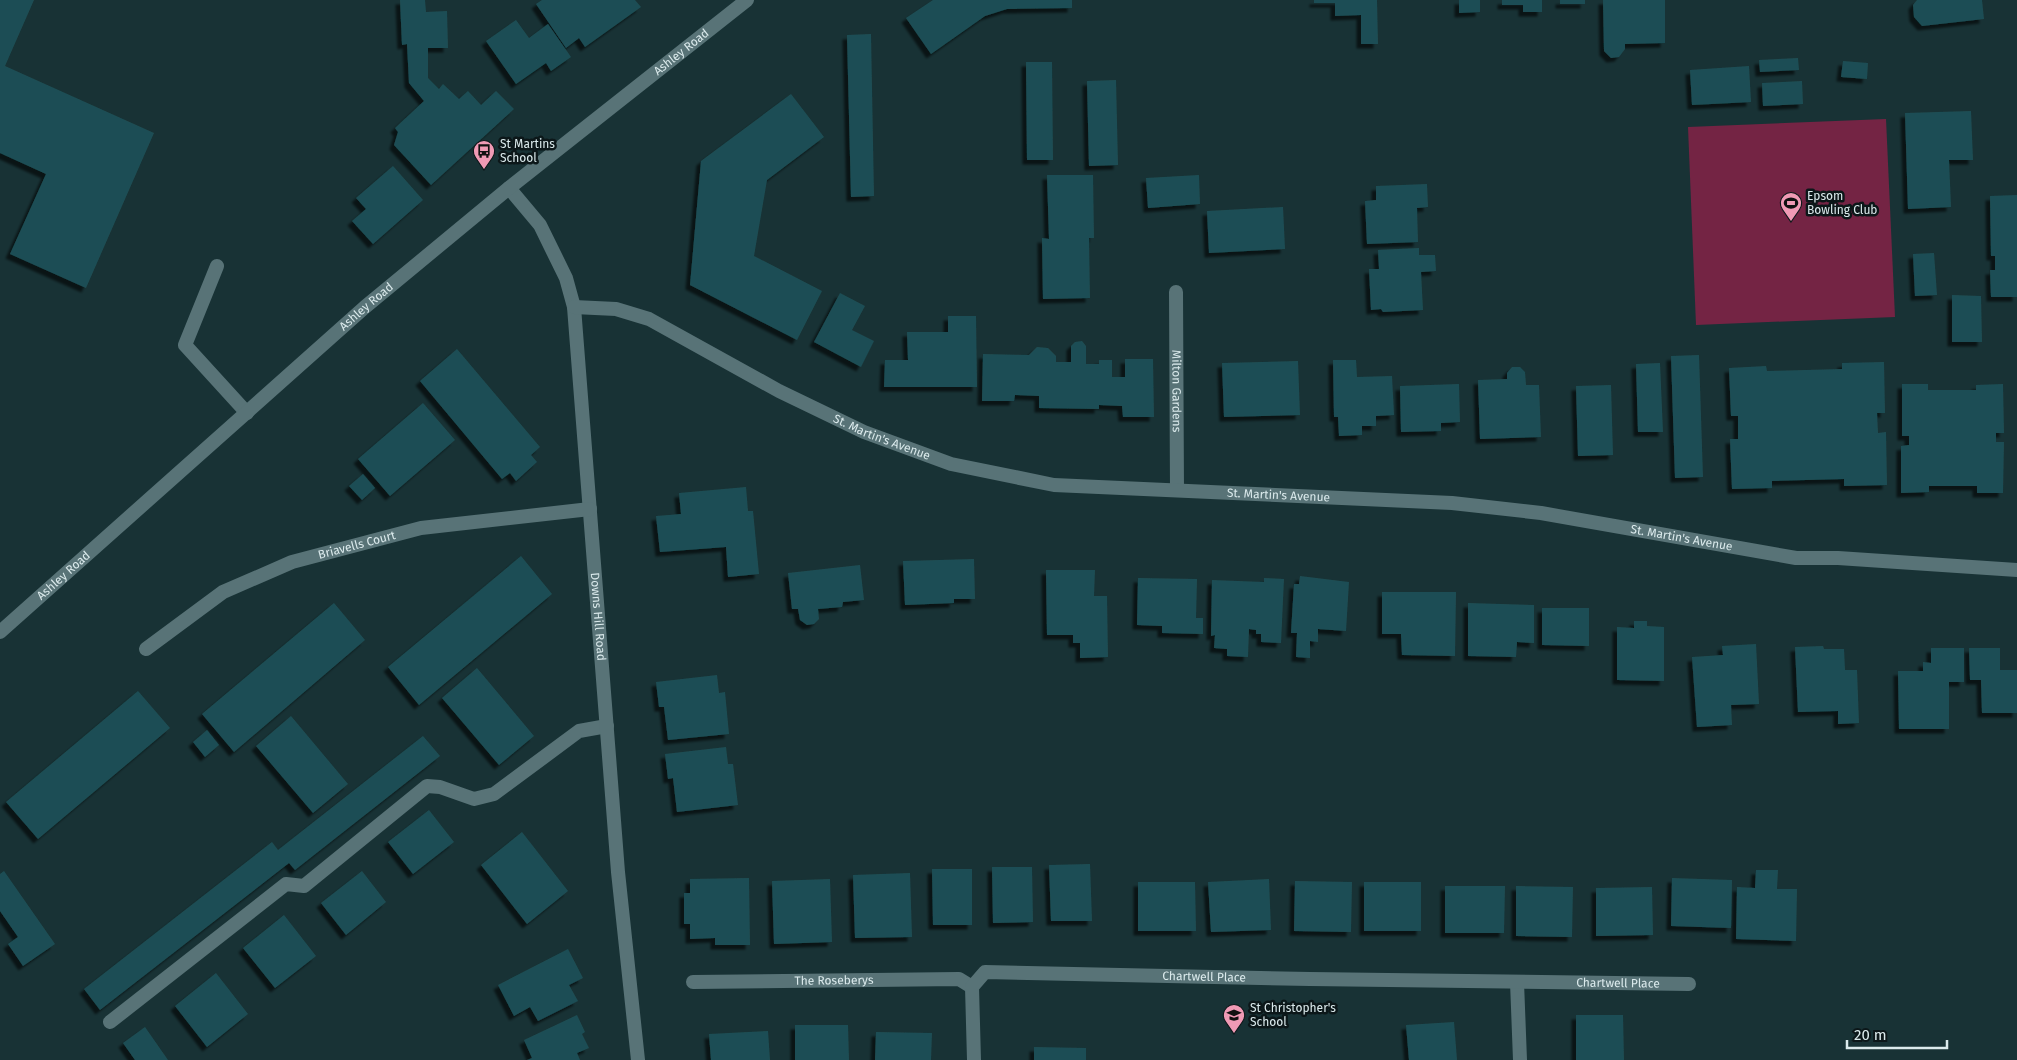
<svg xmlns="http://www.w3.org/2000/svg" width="2017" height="1060" viewBox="0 0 2017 1060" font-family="'Fira Sans',sans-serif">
  <defs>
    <filter id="shadow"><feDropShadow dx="-4.5" dy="4.5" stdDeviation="1" flood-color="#0009"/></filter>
  </defs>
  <rect width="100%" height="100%" fill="#183235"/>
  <path fill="#742444" d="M1886 119 1895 317 1696 325 1688 127Z"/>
  <path fill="#1e4e54" filter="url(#shadow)" d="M0 0H34L5 66 154 133 86 288 10 254 46 174 0 153Z
    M400 0H425L426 12 447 11 448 48H428V78L439 89 443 84 459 99 468 91 481 105 496 91 514 109 431 185 394 145 398 132 395 128 424 101 409 83 407 44 402 45Z
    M542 0H635L641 7 585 47 579 38 566 48 536 4Z
    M933 0H1072V8L1007 9 985 16 931 54 906 18Z
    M1314 0H1377L1378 44H1361V15L1335 16V3H1314Z
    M1459 0H1480V12L1459 13Z
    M1502 0H1542V12H1523V5H1502Z
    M1560 0H1585V4H1560Z
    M1603 0H1665V43L1625 44V49L1619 57 1611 58 1604 51Z
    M1917 0H1982L1984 19 1922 26 1914 17 1913 5Z
    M516 20 529 38 548 24 571 57 551 71 546 63 516 84 486 41Z
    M871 34 874 196 851 197 847 35Z
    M1798 58 1799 70 1760 72 1759 60Z
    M1843 61 1868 63 1867 79 1841 77Z
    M1026 62H1052L1053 160H1027Z
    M1749 66 1751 102 1692 105 1690 70Z
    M1116 80 1118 165 1089 166 1087 81Z
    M1802 81 1803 104 1763 106 1762 83Z
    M791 94 824 137 767 180 754 256 822 291 797 340 690 285 701 161Z
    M1971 111 1973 160H1949L1951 207 1908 209 1905 113Z
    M393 166 423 200 373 244 352 221 366 209 356 198Z
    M1047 175H1093L1094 238H1089L1090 298 1043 299 1042 238 1049 239Z
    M1199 175 1200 204 1148 208 1146 178Z
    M1427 184 1428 207 1417 208 1418 242 1367 244 1365 201 1376 200V186Z
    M2017 195V297H1991L1990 270H1995V256H1991L1990 196Z
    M1283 207 1285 249 1209 253 1207 211Z
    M1419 248V255H1435L1436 271 1421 272 1423 310 1383 312 1381 309 1371 310 1369 269H1379L1378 250Z
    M1934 253 1937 295 1915 296 1913 254Z
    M840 293 865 306 852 330 874 341 861 367 814 342Z
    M1952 295 1981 296 1982 342H1952Z
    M948 316H976L977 387H884L885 360H908L907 332H948Z
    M1082 341 1086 346V364H1099V360H1112V377H1125V359H1153L1154 417H1123L1122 406 1099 405V409L1039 408V396L1015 395 1014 401H982L983 354 1029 355 1037 347 1048 348 1056 356V362H1071V346L1075 342Z
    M457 349 540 447 531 455 537 462 516 481 510 473 502 479 420 381Z
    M1699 355 1703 477 1675 478 1671 356Z
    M1333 360H1356L1357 377 1392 376 1394 415 1376 416V426H1362V435L1339 436 1338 417H1334Z
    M1298 361 1300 415 1224 417 1222 363Z
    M1884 362 1885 413H1877L1878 433 1886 432 1887 485 1844 486V479L1772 481V488L1732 489 1730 439H1738V416H1731L1729 368 1766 366 1767 371 1842 369V363Z
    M1660 363 1663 432H1638L1636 364Z
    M1512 367H1520L1525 372 1526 385H1539L1541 437 1480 439 1478 380 1507 379V373Z
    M1459 384 1460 422 1441 423V431L1401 432 1400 386Z
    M1902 384H1928V390H1976V385L2003 384 2004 433H1996V442H2004L2003 493H1977V486H1929V492L1901 493V446L1909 445V436H1902Z
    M1611 385 1613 455 1578 456 1576 386Z
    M423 403 455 440 390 496 358 459Z
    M363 474 375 488 362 500 349 486Z
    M746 487 748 511H753L759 574 728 577 726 547 660 552 656 516 681 514 679 493Z
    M521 556 552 594 419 705 388 667Z
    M974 559 975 599H954V603L905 605 903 561Z
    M860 565 864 600 843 602 842 607 818 609 819 619 814 624 807 625 800 620 798 609H792L788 573Z
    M1046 570H1095L1094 596H1107L1108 657 1080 658V643H1073V635H1047Z
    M1300 576 1349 582 1346 631 1318 629V642L1310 641V658L1296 657 1297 633H1291L1294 584H1299Z
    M1138 578 1197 579 1196 618H1203V634L1162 633V626L1137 625Z
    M1264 578 1284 579 1281 643 1261 642V634H1256V630L1249 629 1248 657 1227 656V649L1214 648 1215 635 1211 636 1212 580 1264 582Z
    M1382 592H1456L1455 656 1402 655 1401 634H1382Z
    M334 603 365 640 234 752 202 714Z
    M1468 603 1534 605V643L1517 642 1516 657 1468 656Z
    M1542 608H1589V646L1542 645Z
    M1634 621H1647V626L1664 627V681L1617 680V627L1634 628Z
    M1756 644 1759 704 1731 705 1732 725 1697 727 1692 657 1723 655 1722 646Z
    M1823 646 1824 649H1844L1845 670H1857L1859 723 1838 724V711L1798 712 1795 647Z
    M1931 648H1964V682H1949V729H1899L1898 671H1923V662L1931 663Z
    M1969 648H2000V670H2017V713H1982L1981 680H1970Z
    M477 668 534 736 499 765 442 698Z
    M717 675 719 693 725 692 729 734 668 740 664 707H659L656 682Z
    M138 691 170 728 38 839 6 802Z
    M291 716 348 784 313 813 256 746Z
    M207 730 219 745 205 757 193 742Z
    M423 736 440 756 295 870 289 863 100 1010 84 989 272 842 278 850Z
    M726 747 728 764H733L738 805 677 812 673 778 668 779 665 754Z
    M429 810 454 842 413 874 388 842Z
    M522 832 568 891 527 924 481 865Z
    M1090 864 1092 921H1051L1049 865Z
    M992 867H1032L1033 922 993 923Z
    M932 869H972V925H933Z
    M1756 870H1778L1777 889H1797L1796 941 1736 939 1737 887 1755 888Z
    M4 871 55 944 23 966 8 944 18 937 0 911V874Z
    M362 871 386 902 346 935 321 903Z
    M910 873 912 937 855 938 853 875Z
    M749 878 750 945H715V938L690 939V924H684V893H690V879Z
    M1672 878 1732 880 1731 928 1671 926Z
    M830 879 832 942 774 944 772 881Z
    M1269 879 1271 930 1211 932 1208 882Z
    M1295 881 1352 882 1351 932 1294 931Z
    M1138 882H1195L1196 931H1138Z
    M1364 882H1421V931H1364Z
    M1445 886H1505L1504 933H1445Z
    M1516 886 1573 887 1572 937 1516 936Z
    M1652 887 1653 935 1596 936V888Z
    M284 915 316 956 275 988 243 948Z
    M568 949 583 978 569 985 578 1001 538 1021 530 1007 514 1016 498 985Z
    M216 973 248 1014 207 1047 175 1006Z
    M577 1015 585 1032 582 1034 589 1048 577 1053 580 1060H527L532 1058 524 1040Z
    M1576 1015H1623L1624 1060H1576Z
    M1454 1022 1457 1060H1409L1406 1025Z
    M795 1025H848L849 1060H795Z
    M145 1027 168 1060H135L123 1043Z
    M768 1031 770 1060H711L709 1034Z
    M876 1032 932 1033 931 1060H875Z
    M1034 1047 1086 1048V1060H1034Z"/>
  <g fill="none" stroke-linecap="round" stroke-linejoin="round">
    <path stroke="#587377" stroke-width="14" d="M217 266 185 345 247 413
      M110 1022 286 884 304 886 427 786 440 787 474 799 494 794 579 731 607 726"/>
    <g stroke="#587377" stroke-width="14">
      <path id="s1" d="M509 188 540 225 566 278 574 307 618 872 638 1060"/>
      <path id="s2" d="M1176 292 1177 490"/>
      <path id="s3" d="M574 307 616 309 649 319 779 391 864 432 951 464 1054 485 1452 503 1541 513 1796 558H1838L2017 570"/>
      <path id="s4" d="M146 649 223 592 292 562 421 528 590 509"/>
      <path id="s5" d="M693 982 959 979 972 987"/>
      <path d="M1517 982 1520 1060"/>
      <path id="s6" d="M974 1060 972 987 985 972 1310 979 1689 984"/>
    </g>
    <path stroke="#587377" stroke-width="14" id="s7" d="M0 632 365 307 509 188 747 0"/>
  </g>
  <defs>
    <g id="bus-pin" transform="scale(1.125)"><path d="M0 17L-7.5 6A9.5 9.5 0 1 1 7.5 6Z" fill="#f09ab5" stroke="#0c1719"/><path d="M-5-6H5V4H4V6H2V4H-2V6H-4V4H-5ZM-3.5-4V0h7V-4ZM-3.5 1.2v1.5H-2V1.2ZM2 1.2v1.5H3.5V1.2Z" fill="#111"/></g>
    <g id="stadium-pin" transform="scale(1.125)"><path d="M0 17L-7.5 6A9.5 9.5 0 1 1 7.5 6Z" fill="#f09ab5" stroke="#0c1719"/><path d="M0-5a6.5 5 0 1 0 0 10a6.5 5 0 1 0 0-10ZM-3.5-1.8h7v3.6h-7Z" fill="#111"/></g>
    <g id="school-pin" transform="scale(1.125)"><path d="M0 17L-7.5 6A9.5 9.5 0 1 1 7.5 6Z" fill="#f09ab5" stroke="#0c1719"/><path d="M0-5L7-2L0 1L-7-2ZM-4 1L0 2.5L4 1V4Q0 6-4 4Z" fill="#111"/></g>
  </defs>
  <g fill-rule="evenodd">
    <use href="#bus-pin" x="484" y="151"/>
    <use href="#stadium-pin" x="1791" y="203"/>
    <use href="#school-pin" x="1234" y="1015"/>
  </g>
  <g text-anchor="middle" stroke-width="5" stroke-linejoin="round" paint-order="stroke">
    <g font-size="12" fill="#dbeaec" stroke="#0c1719">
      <text dy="4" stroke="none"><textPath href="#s7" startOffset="895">Ashley Road</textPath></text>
      <text dy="4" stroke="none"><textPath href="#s7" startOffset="490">Ashley Road</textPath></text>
      <text dy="4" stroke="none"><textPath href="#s2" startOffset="99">Milton Gardens</textPath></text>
      <text dy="4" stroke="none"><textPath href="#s3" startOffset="338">St. Martin's Avenue</textPath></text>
      <text dy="4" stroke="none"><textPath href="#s3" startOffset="742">St. Martin's Avenue</textPath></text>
      <text dy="4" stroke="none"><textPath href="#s3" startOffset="1148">St. Martin's Avenue</textPath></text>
      <text dy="4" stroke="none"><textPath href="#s4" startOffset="238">Briavells Court</textPath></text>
      <text dy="4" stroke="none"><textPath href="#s7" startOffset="85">Ashley Road</textPath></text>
      <text dy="4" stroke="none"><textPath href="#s1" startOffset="448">Downs Hill Road</textPath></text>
      <text dy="4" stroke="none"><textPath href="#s6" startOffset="312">Chartwell Place</textPath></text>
      <text dy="4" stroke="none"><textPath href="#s5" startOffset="141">The Roseberys</textPath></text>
      <text dy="4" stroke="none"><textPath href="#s6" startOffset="726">Chartwell Place</textPath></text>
    </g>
    <g font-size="12" fill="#dbeaec" stroke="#0c1719" text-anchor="start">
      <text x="500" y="148">St Martins<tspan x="500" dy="14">School</tspan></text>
      <text x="1807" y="200">Epsom<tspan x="1807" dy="14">Bowling Club</tspan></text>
      <text x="1250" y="1012">St Christopher's<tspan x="1250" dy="14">School</tspan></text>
    </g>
  </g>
  <path d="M1847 1040v8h100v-8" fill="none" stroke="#dbeaec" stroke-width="2.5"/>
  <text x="1854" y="1040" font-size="15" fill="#dbeaec" stroke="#0c1719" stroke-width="4" paint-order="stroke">20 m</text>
</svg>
